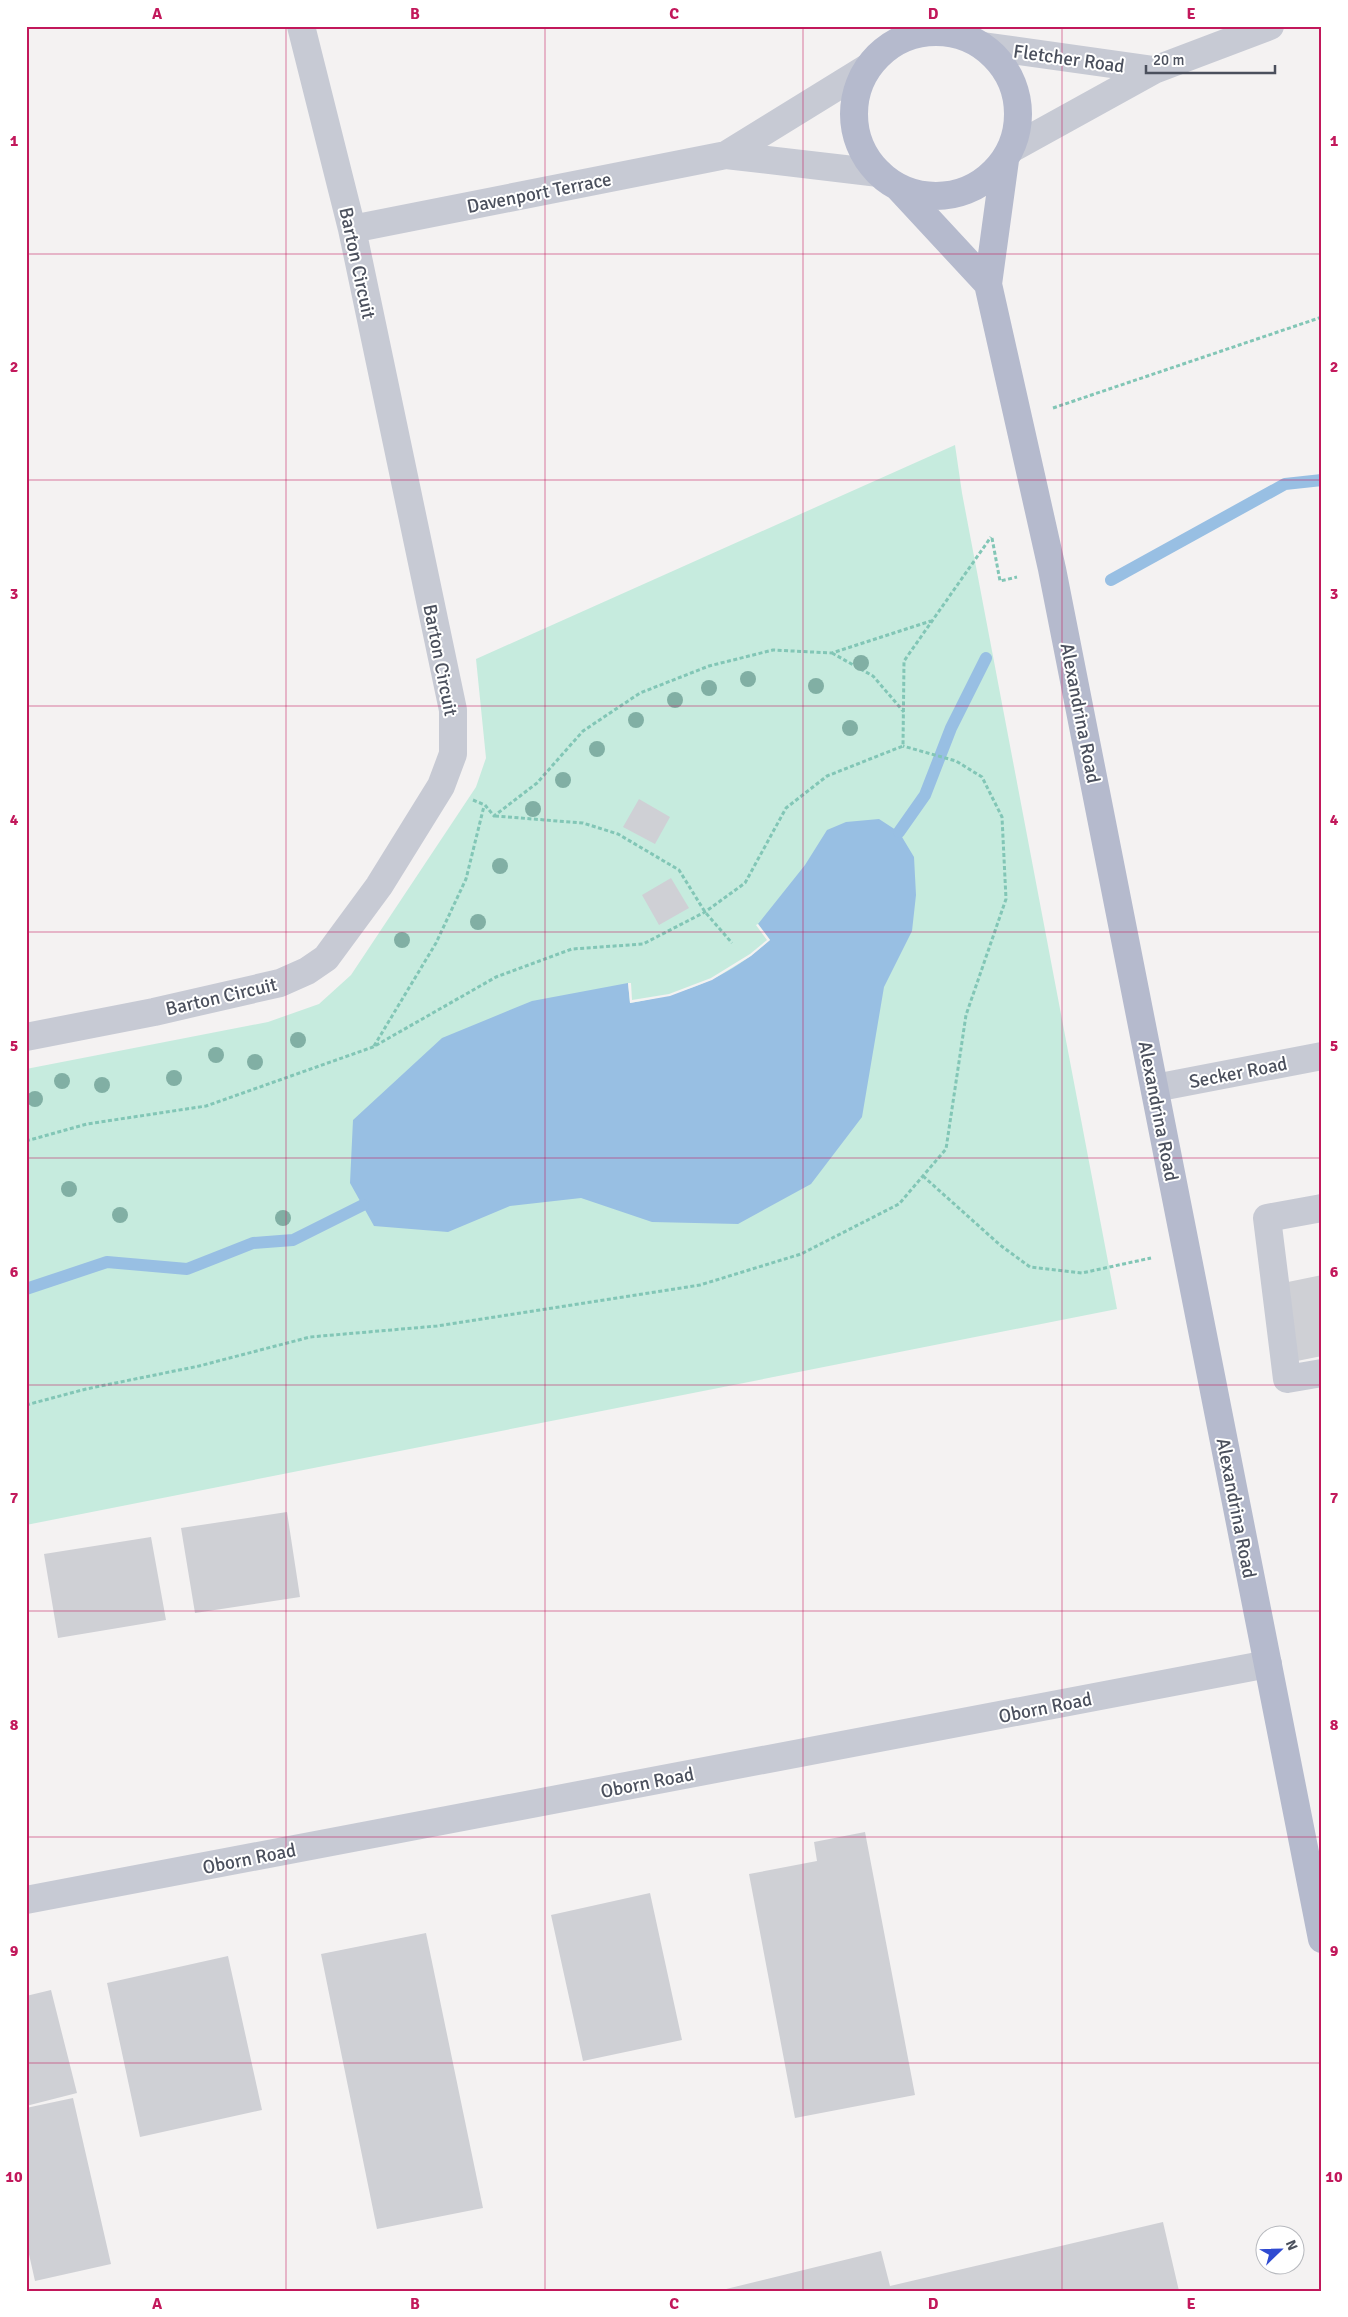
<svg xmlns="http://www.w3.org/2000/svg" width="1348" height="2317" viewBox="0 0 1348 2317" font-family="Signika,sans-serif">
  <rect width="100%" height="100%" fill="#f4f2f2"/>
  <path fill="#c6ebde" d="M955 445 962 493 1117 1309 26 1525V1069L268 1022 319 1004 351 975 476 787 486 758 476 659Z"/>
  <path fill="#98bfe3" d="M879 819 899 832 914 857 916 895 912 931 884 987 862 1117 811 1184 738 1224 652 1222 581 1198 510 1206 448 1232 374 1226 350 1183 353 1120 442 1038 532 1001 628 983 630 1003C687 993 726 979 770 940L758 924 805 865 827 830 846 822Z"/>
  <path fill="#f4f2f2" d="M758 924 770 940 751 956 712 980 670 996 630 1003 628 983H631L632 1000 669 994 711 978 750 954 767 940 756 925Z"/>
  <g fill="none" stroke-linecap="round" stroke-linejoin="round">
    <path stroke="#98bfe3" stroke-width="12" d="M1111 580 1285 484 1322 480
      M899 832 925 795 951 728 986 658
      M26 1289 107 1262 187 1269 253 1243 293 1240 363 1205"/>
  </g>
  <path fill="#cfd0d5" d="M639 799 670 817 655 844 623 827Z
    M671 878 689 908 659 925 642 895Z
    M1322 1275V1356L1297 1361 1283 1283Z
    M287 1512 300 1597 195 1613 181 1528Z
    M151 1537 166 1620 58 1638 44 1554Z
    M865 1832 915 2095 795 2118 749 1874 817 1861 814 1842Z
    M650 1893 682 2040 583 2061 551 1915Z
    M426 1933 483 2208 377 2229 321 1954Z
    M228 1956 262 2110 140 2137 107 1983Z
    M51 1990 77 2093 26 2106V1996Z
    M73 2098 111 2264 35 2281 26 2241V2108Z
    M1163 2222 1179 2291H718L881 2251 890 2286Z"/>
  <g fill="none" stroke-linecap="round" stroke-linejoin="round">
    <path stroke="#82c6b6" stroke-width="3" stroke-dasharray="4 2.5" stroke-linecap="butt" d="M1053 408 1322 317
      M992 538 1000 581 1017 577
      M832 653 873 676 904 712
      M473 800 485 805 494 816 537 783 583 731 640 693 709 666 773 650 832 653 931 621
      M495 816 583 823 618 834 679 870 705 912 732 943
      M374 1046 436 943 466 879 484 806
      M26 1141 87 1124 206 1106 373 1047 496 977 572 949 643 944 705 912 745 883 786 808 827 776 903 746 904 661 991 537
      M923 1176 1000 1245 1030 1267 1082 1273 1151 1258
      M26 1405 86 1389 199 1366 310 1337 437 1326 700 1285 801 1254 899 1204 946 1149 966 1015 1006 899 1002 817 982 777 956 761 903 746"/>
    <path stroke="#c7cad4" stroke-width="28" d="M983 46 1154 70
      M1011 149 1154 70 1270 26
      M726 155 867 68
      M352 229 726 155 879 173
      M26 1037 154 1012 280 983 307 971 326 958 379 886 441 786 453 754V710L352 229 301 26
      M1155 1088 1322 1056
      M1322 1208 1267 1218 1287 1379 1322 1373
      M26 1900 1268 1664"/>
    <path stroke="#b5bacd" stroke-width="28" d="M854 114a82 82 0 1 1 164 0a82 82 0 1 1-164 0Z
      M1005 160 988 284 1052 569 1322 1939
      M899 188 988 284"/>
  </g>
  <g fill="#81afa4">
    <circle cx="861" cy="663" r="8"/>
    <circle cx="748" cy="679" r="8"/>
    <circle cx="816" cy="686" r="8"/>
    <circle cx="709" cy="688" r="8"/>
    <circle cx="675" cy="700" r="8"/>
    <circle cx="636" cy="720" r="8"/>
    <circle cx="850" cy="728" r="8"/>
    <circle cx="597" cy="749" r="8"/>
    <circle cx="563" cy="780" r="8"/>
    <circle cx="533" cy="809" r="8"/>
    <circle cx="500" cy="866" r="8"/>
    <circle cx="478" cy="922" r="8"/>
    <circle cx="402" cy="940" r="8"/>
    <circle cx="298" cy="1040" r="8"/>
    <circle cx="216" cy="1055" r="8"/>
    <circle cx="255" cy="1062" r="8"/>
    <circle cx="174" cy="1078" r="8"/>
    <circle cx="62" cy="1081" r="8"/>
    <circle cx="102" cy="1085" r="8"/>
    <circle cx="35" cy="1099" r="8"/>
    <circle cx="69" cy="1189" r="8"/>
    <circle cx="120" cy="1215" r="8"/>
    <circle cx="283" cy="1218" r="8"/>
  </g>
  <path fill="none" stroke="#c2185b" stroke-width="1" stroke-opacity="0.55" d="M286 26V2291M545 26V2291M803 26V2291M1062 26V2291M26 254H1322M26 480H1322M26 706H1322M26 932H1322M26 1158H1322M26 1385H1322M26 1611H1322M26 1837H1322M26 2063H1322"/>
  <g text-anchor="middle" stroke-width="4" stroke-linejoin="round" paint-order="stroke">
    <g font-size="19" fill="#4b505d" stroke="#fff">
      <text transform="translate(1069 58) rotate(8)" y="7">Fletcher Road</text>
      <text transform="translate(539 192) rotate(-11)" y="7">Davenport Terrace</text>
      <text transform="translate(358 263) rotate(78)" y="7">Barton Circuit</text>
      <text transform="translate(441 660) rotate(79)" y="7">Barton Circuit</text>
      <text transform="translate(1081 713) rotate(79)" y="7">Alexandrina Road</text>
      <text transform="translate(221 996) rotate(-13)" y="7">Barton Circuit</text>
      <text transform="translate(1238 1072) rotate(-11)" y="7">Secker Road</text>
      <text transform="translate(1159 1111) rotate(79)" y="7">Alexandrina Road</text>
      <text transform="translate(1237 1508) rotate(79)" y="7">Alexandrina Road</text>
      <text transform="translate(1045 1707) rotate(-11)" y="7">Oborn Road</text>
      <text transform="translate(647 1782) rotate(-11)" y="7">Oborn Road</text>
      <text transform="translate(249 1858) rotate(-11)" y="7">Oborn Road</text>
    </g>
  </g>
  <rect width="1348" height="2317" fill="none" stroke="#ffffff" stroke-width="55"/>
  <g transform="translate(1280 2250) rotate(67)"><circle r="24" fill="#ffffff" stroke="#b7b9be"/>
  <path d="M0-4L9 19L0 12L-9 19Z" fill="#2f4ad1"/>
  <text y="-8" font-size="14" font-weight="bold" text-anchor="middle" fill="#4b505d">N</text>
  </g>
  <path d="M1146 65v8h129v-8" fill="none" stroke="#4b505d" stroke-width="2.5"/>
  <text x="1153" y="65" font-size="15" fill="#4b505d" stroke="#ffffff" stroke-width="4" paint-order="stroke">20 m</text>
  <rect x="28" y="28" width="1292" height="2262" fill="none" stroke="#c2185b" stroke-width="2"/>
  <g font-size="16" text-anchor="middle" font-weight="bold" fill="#c2185b">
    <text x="157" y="19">A</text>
    <text x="415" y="19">B</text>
    <text x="674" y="19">C</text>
    <text x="933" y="19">D</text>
    <text x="1191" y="19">E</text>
    <text x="14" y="146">1</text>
    <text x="1334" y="146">1</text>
    <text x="14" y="372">2</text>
    <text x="1334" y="372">2</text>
    <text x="14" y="599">3</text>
    <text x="1334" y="599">3</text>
    <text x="14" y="825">4</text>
    <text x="1334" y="825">4</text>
    <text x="14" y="1051">5</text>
    <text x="1334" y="1051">5</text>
    <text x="14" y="1277">6</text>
    <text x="1334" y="1277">6</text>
    <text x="14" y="1503">7</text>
    <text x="1334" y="1503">7</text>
    <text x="14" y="1730">8</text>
    <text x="1334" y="1730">8</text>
    <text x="14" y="1956">9</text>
    <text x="1334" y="1956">9</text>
    <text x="14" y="2182">10</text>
    <text x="1334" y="2182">10</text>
    <text x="157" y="2309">A</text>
    <text x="415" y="2309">B</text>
    <text x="674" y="2309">C</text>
    <text x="933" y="2309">D</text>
    <text x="1191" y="2309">E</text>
  </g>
</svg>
